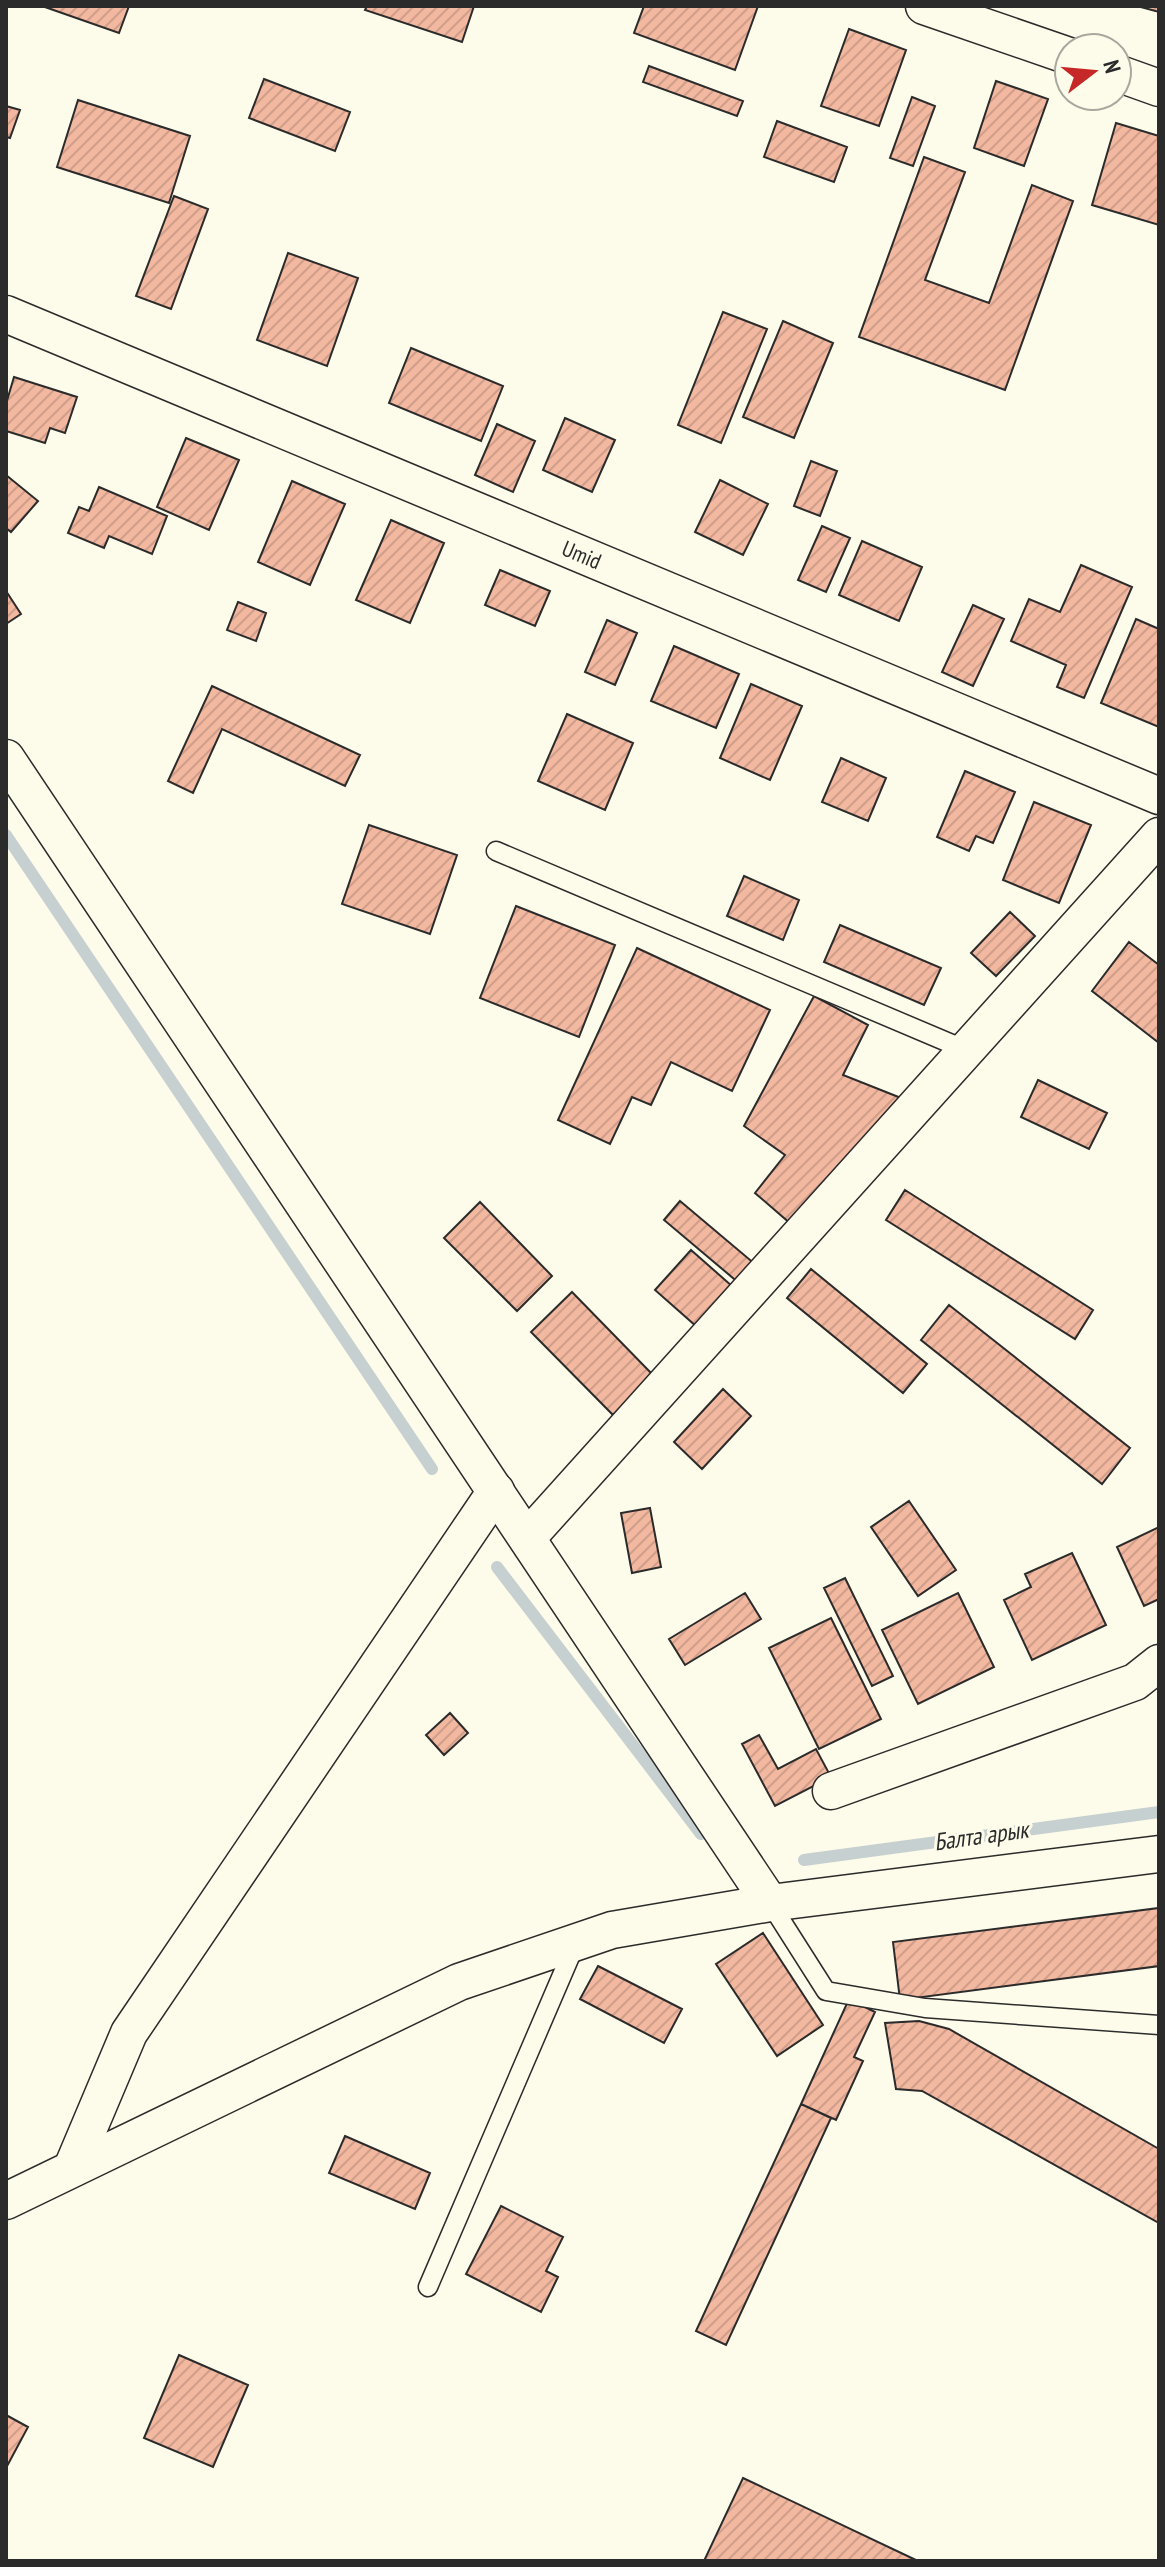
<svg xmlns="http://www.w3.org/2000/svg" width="1165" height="2567" viewBox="0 0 1165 2567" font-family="'PT Sans Narrow',sans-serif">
  <defs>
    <pattern id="building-hatch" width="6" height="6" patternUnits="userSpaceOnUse" patternTransform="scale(2)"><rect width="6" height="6" fill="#f2b8a0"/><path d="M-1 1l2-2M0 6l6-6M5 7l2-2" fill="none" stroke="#d09e8a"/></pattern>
  </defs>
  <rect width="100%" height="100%" fill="#fdfbea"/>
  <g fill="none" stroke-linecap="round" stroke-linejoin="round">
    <path stroke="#c7d0d0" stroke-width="12" d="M6 835 432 1469
      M497 1567 701 1834
      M804 1860 1159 1812"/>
  </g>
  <path fill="url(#building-hatch)" stroke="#2b2b2b" stroke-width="2" d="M42 6H129L119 33Z
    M367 6H474L462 42 365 10Z
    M644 6H758L735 70 634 33Z
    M1137 6H1159V12Z
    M849 29 906 50 879 126 821 106Z
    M649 66 743 101 737 116 643 82Z
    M264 79 350 112 335 151 249 118Z
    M996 81 1048 99 1024 166 974 148Z
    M912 97 935 106 913 166 890 158Z
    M78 100 190 136 169 203 57 167Z
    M6 106 20 110 10 138 6 137Z
    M777 121 847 147 834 182 764 157Z
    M1116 123 1159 136V225L1092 205Z
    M924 157 965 172 925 280 989 303 1032 185 1073 201 1005 390 859 337Z
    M174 196 208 209 171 309 136 296Z
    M288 253 358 278 327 366 257 340Z
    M723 312 767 329 721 443 678 425Z
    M783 321 833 343 794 438 743 417Z
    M411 348 503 386 481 441 389 403Z
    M14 377 77 397 65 433 50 428 45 443 6 431V404Z
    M565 418 615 440 592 492 543 470Z
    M497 424 535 441 513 492 475 475Z
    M186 438 239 460 209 530 157 507Z
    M811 461 837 471 820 516 794 506Z
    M6 475 38 501 11 532 6 528Z
    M720 480 768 504 743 555 695 532Z
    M292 481 345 504 310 585 258 562Z
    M99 487 167 516 152 554 109 536 104 548 68 533 79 507 89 511Z
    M391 520 444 543 410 623 356 600Z
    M822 526 850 538 826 592 798 580Z
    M862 541 922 567 899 621 839 595Z
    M1081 565 1132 587 1084 698 1057 687 1066 665 1011 641 1029 599 1060 612Z
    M500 570 550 591 535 626 485 605Z
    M6 591 21 614 6 624Z
    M238 602 266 613 256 641 227 630Z
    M973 605 1004 619 973 686 942 672Z
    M1136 619 1159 629V727L1101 703Z
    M607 620 637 633 615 685 585 672Z
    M674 646 739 674 716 728 651 701Z
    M751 684 802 706 770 780 720 758Z
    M212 686 360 755 345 786 222 729 193 793 168 781Z
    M567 714 633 743 605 810 538 781Z
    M841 758 886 778 868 821 822 802Z
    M965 771 1015 792 993 843 976 836 969 851 937 837Z
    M1034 802 1091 825 1059 903 1003 880Z
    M369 825 457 855 430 934 342 904Z
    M744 876 799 900 783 940 727 916Z
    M516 906 615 945 579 1037 480 998Z
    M1010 912 1035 936 996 976 971 953Z
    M840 925 941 968 924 1005 824 962Z
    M1129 942 1159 965V1043L1092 991Z
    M637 948 770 1010 732 1091 671 1062 651 1105 632 1097 610 1144 558 1120Z
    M814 996 868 1025 843 1075 906 1100 791 1224 755 1193 785 1155 744 1126Z
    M1038 1080 1107 1113 1089 1149 1021 1117Z
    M905 1190 1093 1310 1075 1339 886 1220Z
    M680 1201 762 1270 746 1289 664 1220Z
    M480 1202 552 1276 517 1311 444 1238Z
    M691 1250 741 1294 705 1334 655 1290Z
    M811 1269 927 1364 903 1393 787 1298Z
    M572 1292 653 1375 613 1415 531 1332Z
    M949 1305 1130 1448 1102 1484 921 1340Z
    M723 1389 751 1416 702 1469 674 1442Z
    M909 1501 956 1570 918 1596 871 1527Z
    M650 1508 661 1567 632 1573 621 1513Z
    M1159 1527V1599L1144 1606 1117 1547Z
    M1072 1553 1106 1625 1032 1660 1004 1600 1031 1587 1025 1574Z
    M845 1578 893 1676 872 1686 824 1588Z
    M745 1593 761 1619 685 1665 669 1639Z
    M958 1593 994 1667 918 1704 882 1630Z
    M831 1618 881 1719 819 1749 769 1648Z
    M450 1713 468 1733 444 1755 426 1735Z
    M759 1735 778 1769 816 1749 831 1777 775 1806 742 1744Z
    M1159 1908V1966L900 2000 893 1942Z
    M763 1933 823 2025 777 2056 716 1964Z
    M598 1966 682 2009 664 2043 580 1999Z
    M849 1999 875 2012 854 2057 863 2061 836 2120 801 2104Z
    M919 2021 949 2029 1159 2149V2223L922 2091 896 2089 885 2023Z
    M801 2104 831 2118 726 2345 696 2331Z
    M345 2136 430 2173 415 2209 329 2173Z
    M501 2206 563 2237 546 2271 558 2277 541 2312 466 2274Z
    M179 2355 248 2385 213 2467 144 2438Z
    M6 2415 28 2427 6 2468Z
    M743 2478 918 2561H704Z"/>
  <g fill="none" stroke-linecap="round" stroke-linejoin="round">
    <g stroke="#2b2b2b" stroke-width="21">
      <path id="service" d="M496 851 966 1050
        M770 1903 826 1991 925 2008 1159 2025
        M428 2287 575 1945"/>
    </g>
    <g stroke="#2b2b2b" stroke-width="39">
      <g id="minor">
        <path d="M924 6 1069 56"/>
        <path d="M1117 73 1159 88"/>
        <path id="s1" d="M6 314 1159 796"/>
        <path d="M6 758 770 1903"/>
        <path d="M528 1537 1159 836"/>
        <path d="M831 1791 1135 1682 1159 1663"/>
        <path d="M72 2168 129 2033 496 1491"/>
        <path d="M6 2201 459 1982 612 1930 770 1903 1159 1854"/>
      </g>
    </g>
    <use href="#service" stroke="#fdfbea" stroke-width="18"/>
    <use href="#minor" stroke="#fdfbea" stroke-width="36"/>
  </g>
  <g text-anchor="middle" stroke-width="6" stroke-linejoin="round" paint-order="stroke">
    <g font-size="22" fill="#2b2b2b" stroke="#fdfbea">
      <text dy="8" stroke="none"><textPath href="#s1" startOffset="624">Umid</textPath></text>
    </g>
    <g font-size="24" font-style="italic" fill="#2b2b2b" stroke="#fdfbea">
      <text transform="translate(981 1836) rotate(-8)" y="8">Балта арык</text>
    </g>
  </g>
  <rect width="1165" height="2567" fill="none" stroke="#2b2b2b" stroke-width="16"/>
  <g transform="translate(1093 72) rotate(74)"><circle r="38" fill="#fdfbea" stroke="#a9a89e" stroke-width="2"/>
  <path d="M0-6L14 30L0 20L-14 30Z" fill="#c62828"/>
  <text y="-12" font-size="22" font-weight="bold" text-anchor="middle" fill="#2b2b2b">N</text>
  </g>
</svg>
